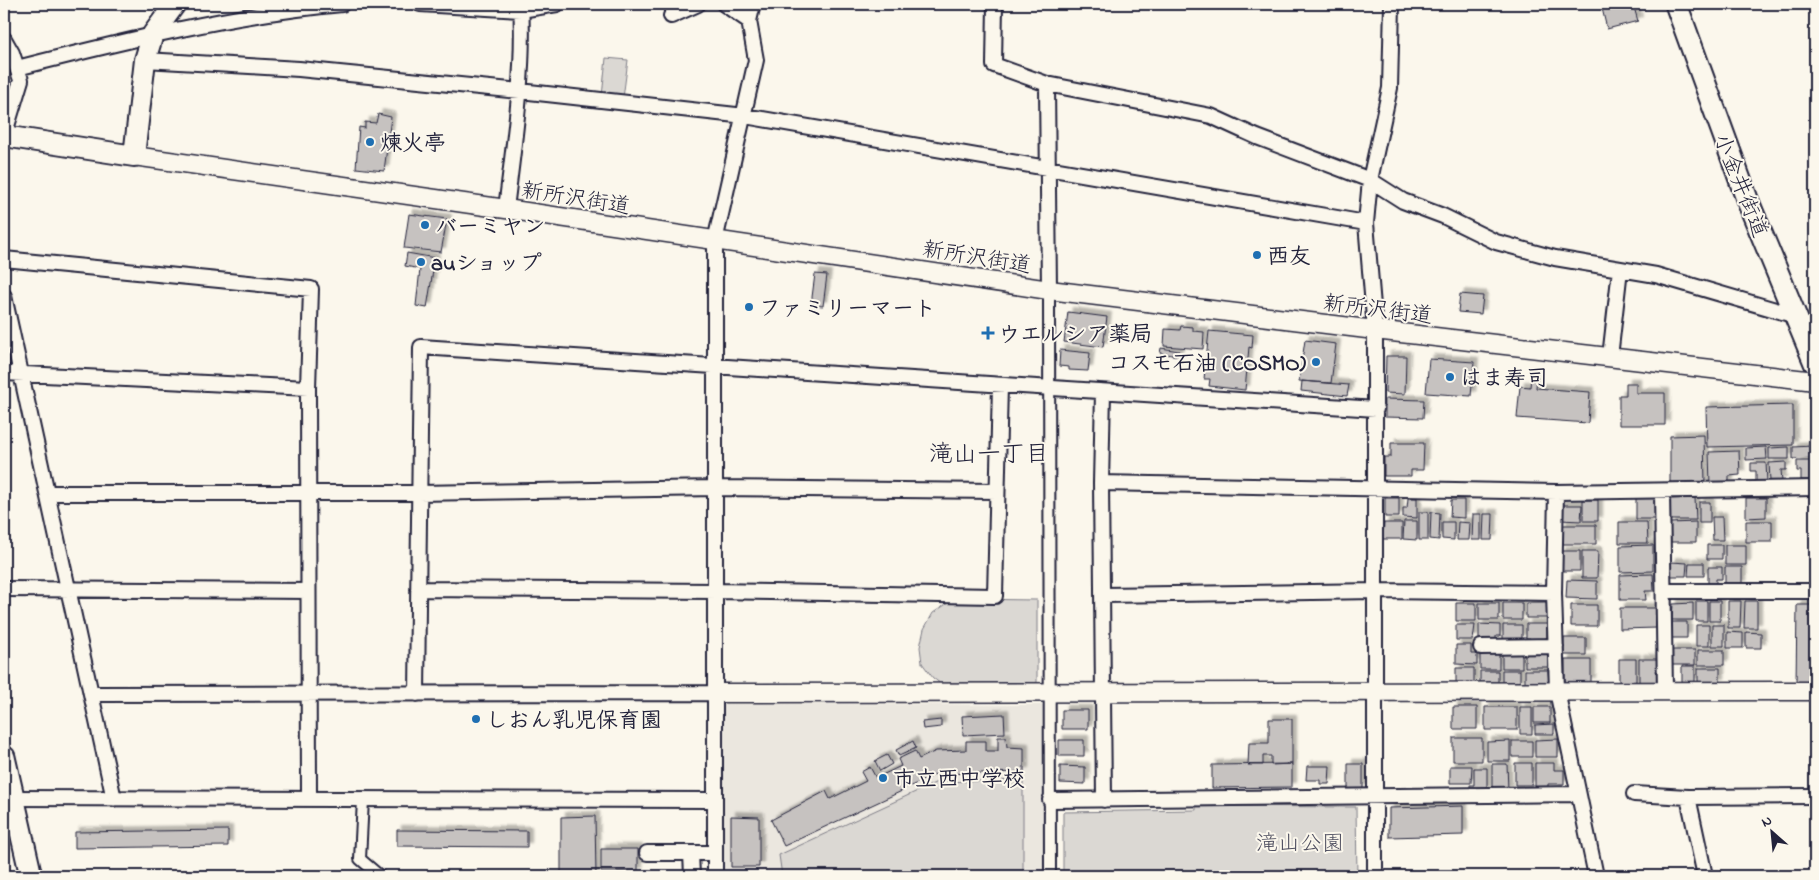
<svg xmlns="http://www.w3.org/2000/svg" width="1819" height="880" viewBox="0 0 1819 880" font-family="'Indie Flower','Klee One',sans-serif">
  <defs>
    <filter id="shadow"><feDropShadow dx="4.5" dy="-4.5" stdDeviation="1" flood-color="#0004"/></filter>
  </defs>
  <rect width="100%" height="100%" fill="#fbf7ec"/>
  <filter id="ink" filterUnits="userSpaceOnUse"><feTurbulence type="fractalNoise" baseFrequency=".02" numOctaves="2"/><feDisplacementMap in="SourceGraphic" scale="10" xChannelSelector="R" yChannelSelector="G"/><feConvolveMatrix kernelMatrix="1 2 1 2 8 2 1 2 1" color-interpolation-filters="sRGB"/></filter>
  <g filter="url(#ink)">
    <path fill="#ebe7df" d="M718 704 1046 705V876H721Z"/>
    <path fill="#dbd8d3" stroke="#7e7d87" d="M606 58 628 60 623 98 602 96Z
      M954 599 1037 600V688L948 689 933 678 922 663 920 647 924 629 933 613Z
      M1023 780V876H782L779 855 937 782Z
      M1196 806 1356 807 1357 876H1063V812L1196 810Z"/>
    <path fill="#c6c2c0" stroke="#22223b" filter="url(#shadow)" d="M1601 4H1633L1638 21 1607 29Z
      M378 114 391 117 384 171 356 168 359 127 365 128V122L376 123Z
      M409 214 447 219 441 252 404 248Z
      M407 253 435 258 427 308 416 306 420 269 405 266Z
      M815 274 827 275 823 306 811 305Z
      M1460 294 1483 296 1481 314 1458 312Z
      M1068 312 1107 317 1103 347 1064 342Z
      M1181 326 1193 327V331L1204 332 1203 349 1164 346 1165 329 1180 330Z
      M1209 331 1253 335 1252 348 1249 347 1245 390 1209 386 1210 379H1204Z
      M1305 340 1336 344 1331 383 1299 381Z
      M1161 348 1179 351 1178 356 1160 353Z
      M1060 350 1090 353 1088 371 1069 370V367L1059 366Z
      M1386 356H1406L1405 394 1385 393Z
      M1429 359 1474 362 1471 396 1426 393Z
      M1531 377H1537L1536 388 1590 392 1588 423 1517 418 1520 386 1530 387Z
      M1302 381 1349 385 1347 396 1301 391Z
      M1626 383H1636V393H1665V425H1619V395H1626Z
      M1385 399 1424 400 1423 418 1385 417Z
      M1793 405V445L1707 447 1706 407Z
      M1704 435 1705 485H1670V436Z
      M1391 443H1424L1423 470H1411V476H1384V457H1391Z
      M1812 446 1813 458 1793 459V447Z
      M1766 447 1767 459 1746 460V448Z
      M1789 447V459H1769V448Z
      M1739 451 1740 475 1729 476V484L1710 485 1709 452Z
      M1797 461H1812L1813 480H1801V471H1797Z
      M1786 462V470H1781L1782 481H1770L1769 463Z
      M1751 463H1766L1767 482H1756V471H1751Z
      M1636 497H1656V519H1636Z
      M1385 498H1399V517H1385Z
      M1408 498H1417V518L1403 517V508H1407Z
      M1695 498 1696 520H1670V499Z
      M1746 498H1766V517L1746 518Z
      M1451 500H1464V518L1450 517Z
      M1583 500H1598V521H1583Z
      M1699 502H1710V523H1699Z
      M1560 505H1582L1581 521 1560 520Z
      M1419 512H1428V540H1419Z
      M1431 512 1440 513 1439 540 1430 539Z
      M1473 514H1481V540H1472Z
      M1484 514H1493L1492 540H1483Z
      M1712 517H1722L1723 540H1713Z
      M1404 521H1417V540L1403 539Z
      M1746 521H1772V542H1746Z
      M1442 522H1454V540L1442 539Z
      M1458 522 1470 523 1469 540H1457Z
      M1619 522H1647L1648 543H1619Z
      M1696 522V542H1671L1670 523Z
      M1384 523H1402V539H1383Z
      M1562 525H1596V544H1562Z
      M1653 545V571L1620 572V546Z
      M1707 545H1722V559H1707Z
      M1725 545H1746V565H1725Z
      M1561 551H1580V571H1561Z
      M1582 551H1598L1597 578H1582Z
      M1671 562 1687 563 1686 576H1671Z
      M1689 563H1704V576H1688Z
      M1708 567H1722V579H1716V584H1708Z
      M1725 567H1742V585H1725Z
      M1653 574 1654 591H1645L1646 600H1620V575Z
      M1567 580 1597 581V599L1566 598Z
      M1696 601H1707V621H1696Z
      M1709 601H1720V621H1709Z
      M1728 601H1741L1740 628H1728Z
      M1745 601H1757V628H1744Z
      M1456 603H1476V621H1456Z
      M1479 603H1499V620H1479Z
      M1503 603H1522V620H1503Z
      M1526 603H1547V618H1526Z
      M1693 603V620H1672L1673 604Z
      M1571 605H1597V626H1571Z
      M1797 605H1815V684H1796Z
      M1620 608H1657V628L1620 629Z
      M1672 622H1687V638H1672Z
      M1479 624 1500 625V636H1496V641L1479 640Z
      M1526 624H1547V638L1530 640V638H1526Z
      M1456 625H1475L1473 640H1456Z
      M1503 625H1522V639H1503Z
      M1696 625H1709V646H1696Z
      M1712 625H1724V646H1712Z
      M1727 632 1743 633V648H1727Z
      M1746 632 1761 633V648H1746Z
      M1564 638H1586V655H1564Z
      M1456 645H1471V654H1477V665L1456 664Z
      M1671 650H1695V665H1671Z
      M1698 650H1724V665H1698Z
      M1551 651V667H1525V652Z
      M1480 652H1499V669H1480Z
      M1502 652H1522V668H1502Z
      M1619 659H1636V685H1619Z
      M1639 659H1657V683H1639Z
      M1565 660H1591V682H1565Z
      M1682 666H1695V683H1682Z
      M1456 668H1474V685H1456Z
      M1698 668H1720V683H1698Z
      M1502 670H1520V684H1502Z
      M1525 670H1548L1549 684H1525Z
      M1480 671H1498V685L1480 686Z
      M1453 707H1477V729H1453Z
      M1485 707H1517V730H1485Z
      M1520 707H1532V734H1520Z
      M1534 707H1550V723H1534Z
      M1062 710H1088V729H1062Z
      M1004 714 1005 733 963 735 962 716Z
      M1269 719H1292V764L1271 765V756H1263V765H1248L1249 743H1269Z
      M941 720V727L923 729 922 722Z
      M1554 724V734H1535V725Z
      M998 737H1006L1007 747 1024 748V772L936 774 911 786 909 781 901 785 904 790 784 846 771 820 826 791 830 799 866 781 861 772 870 767 876 778 901 766 898 759 915 751 919 759 936 751 966 750V741H986V751H998Z
      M1453 738H1482V761H1453Z
      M1558 739V757H1535V740Z
      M1059 740H1084V756H1059Z
      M913 741 916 748 899 756 896 750Z
      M1510 741V761H1487V742Z
      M1512 741H1532V757H1512Z
      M887 755 892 764 880 771 875 761Z
      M1515 763H1532V785H1515Z
      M1535 763H1554V770H1564V784H1548V788H1535Z
      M1292 764V787L1212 788V765Z
      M1348 764H1363V789H1348Z
      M1492 764H1507L1508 790H1492Z
      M1060 766 1085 767V784L1060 783Z
      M1307 766H1330L1329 784H1320V780H1306Z
      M1450 766H1472L1471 783H1450Z
      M1474 768H1487V790H1470V785H1474Z
      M1463 806V835L1389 837V808Z
      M595 816 596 876H561V817Z
      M731 816 759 817V867H731Z
      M228 830V846L75 848V832Z
      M397 830 527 831V847L397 846Z
      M601 849H638V872H601Z"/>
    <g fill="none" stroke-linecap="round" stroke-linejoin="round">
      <g stroke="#22223b" stroke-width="14">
        <path id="pedestrian" d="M1049 290 1050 876
          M363 800 360 859 380 876"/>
      </g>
      <g stroke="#22223b" stroke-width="18">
        <path id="minor" d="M420 4 521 10 557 4
          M724 4 749 21
          M995 4 994 65 1047 84 1211 116 1257 137 1370 180 1403 201 1443 216 1496 242 1555 258 1656 275 1796 316
          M671 16 698 4
          M4 39 12 53 21 80 4 136
          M145 60 299 69 520 91 745 116 1366 223
          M17 68C124 41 232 14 342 4
          M1047 84 1049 290
          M506 209C514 141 525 72 521 4
          M4 259 311 289 308 388 309 799
          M4 296 114 799
          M1610 357 1620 269
          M4 373 308 388
          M1103 392 1101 483 1104 800
          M1101 483 1556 492 1815 488
          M1662 491 1665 691
          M1556 492 1554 593 1557 691 1596 876
          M47 493H419L716 488 997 491
          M4 589 308 591
          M418 589 716 591 995 596 1000 385
          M1665 591H1815
          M1103 595 1376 591 1554 593
          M1481 647 1556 646
          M91 694 716 693
          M417 694 421 347 1376 409
          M1634 794 1688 797 1815 796
          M1688 797 1705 876
          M7 798 715 800
          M1050 800 1578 794
          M647 853H715
          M691 853 692 876
          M715 876V241L756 60 749 21 753 4
          M1375 876V330L1366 223 1370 180 1390 88 1392 4"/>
      </g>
      <g stroke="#22223b" stroke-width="21">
        <path id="tertiary" d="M134 156 506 209 1049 290 1375 330 1815 381
          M716 693 1815 691"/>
      </g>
      <g stroke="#22223b" stroke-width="24">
        <path id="secondary" d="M4 136 134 156 145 60 153 34 175 4"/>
      </g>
      <g stroke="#22223b" stroke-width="25">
        <path id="primary" d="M1676 4 1747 199 1815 363
          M4 757 31 876"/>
      </g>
      <use href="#pedestrian" stroke="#fbf7ec" stroke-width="10"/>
      <use href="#minor" stroke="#fbf7ec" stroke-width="14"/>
      <use href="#tertiary" stroke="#fbf7ec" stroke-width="18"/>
      <use href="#secondary" stroke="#fbf7ec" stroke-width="20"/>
      <use href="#primary" stroke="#fbf7ec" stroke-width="21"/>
    </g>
  </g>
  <g fill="#1f6fb2" stroke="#fbf7ec" stroke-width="2">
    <circle cx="370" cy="142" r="5"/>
    <circle cx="425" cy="225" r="5"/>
    <circle cx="1257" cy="255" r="5"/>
    <circle cx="421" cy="262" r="5"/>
    <circle cx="749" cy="307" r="5"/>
    <path d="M985.5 325.5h5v5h5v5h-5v5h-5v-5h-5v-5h5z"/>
    <circle cx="1316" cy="362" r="5"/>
    <circle cx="1450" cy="377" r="5"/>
    <circle cx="476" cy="719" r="5"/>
    <circle cx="883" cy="778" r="5"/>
  </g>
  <g text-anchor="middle" stroke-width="4" stroke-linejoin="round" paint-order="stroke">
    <g font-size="22" font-weight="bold" fill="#22223b" stroke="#fbf7ec" text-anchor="start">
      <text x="380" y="150">煉火亭</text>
      <text x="435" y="233">バーミヤン</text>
      <text x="1267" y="263">西友</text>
      <text x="431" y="270">auショップ</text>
      <text x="759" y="315">ファミリーマート</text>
      <text x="998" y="341">ウエルシア薬局</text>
      <text x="1306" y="370" text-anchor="end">コスモ石油 (COSMO)</text>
      <text x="1460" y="385">はま寿司</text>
      <text x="486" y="727">しおん乳児保育園</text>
      <text x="893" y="786">市立西中学校</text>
    </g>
    <g font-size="22" fill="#22223b" stroke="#fbf7ec">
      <text transform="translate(1742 185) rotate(68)" y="8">小金井街道</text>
      <text transform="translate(576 197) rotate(9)" y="8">新所沢街道</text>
      <text transform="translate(977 256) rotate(9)" y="8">新所沢街道</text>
      <text transform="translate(1378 308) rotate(7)" y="8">新所沢街道</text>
    </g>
    <g font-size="22" fill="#505061" stroke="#fbf7ec">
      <text x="1300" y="850">滝山公園</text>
    </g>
    <g font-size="24" fill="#22223b" stroke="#fbf7ec">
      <text x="989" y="461">滝山一丁目</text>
    </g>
  </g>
  <rect width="1819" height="880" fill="none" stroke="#fbf7ec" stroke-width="20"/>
  <rect x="10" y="10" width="1799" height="860" fill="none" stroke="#22223b" stroke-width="2" filter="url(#ink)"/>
  <g transform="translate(1772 832) rotate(333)" stroke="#fbf7ec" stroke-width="4" paint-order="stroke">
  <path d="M0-4L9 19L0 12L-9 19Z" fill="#22223b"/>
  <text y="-8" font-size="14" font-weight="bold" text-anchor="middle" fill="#22223b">N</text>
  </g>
</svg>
